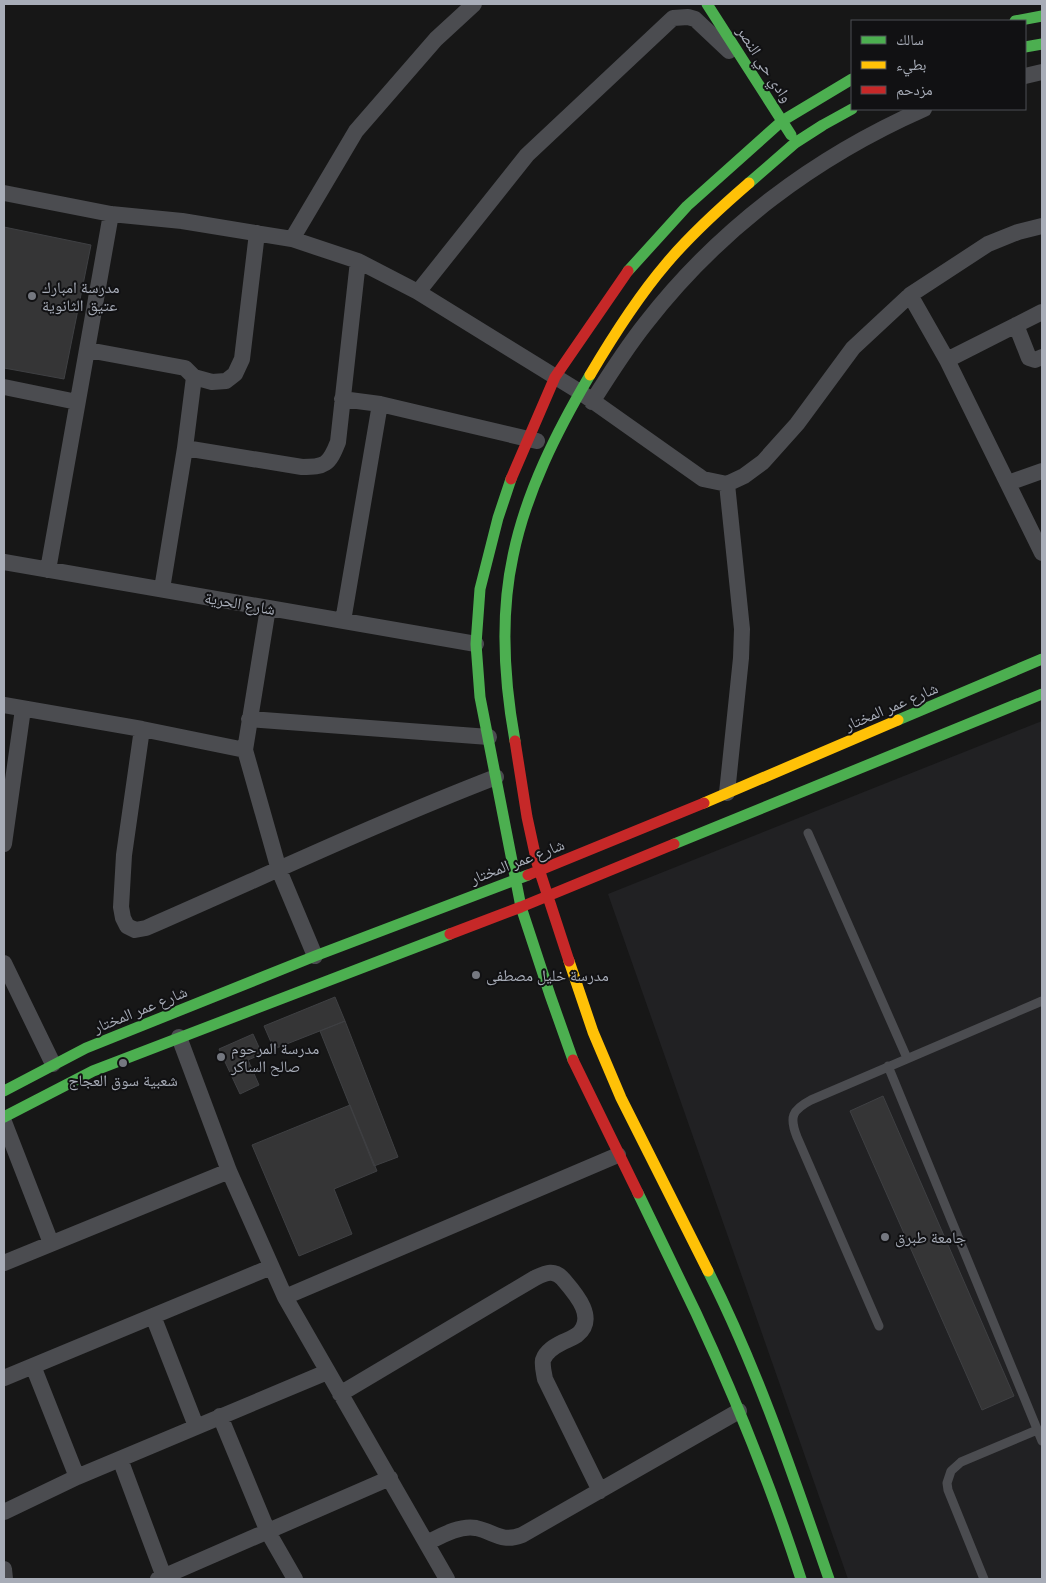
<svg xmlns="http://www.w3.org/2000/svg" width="1046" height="1583" viewBox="0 0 1046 1583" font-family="Karla,'Noto Naskh Arabic',sans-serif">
  <rect width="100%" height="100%" fill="#171717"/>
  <path fill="#212123" d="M1042 721V1579H848L608 894Z"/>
  <path fill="#353536" stroke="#3f4043" d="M4 227 91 245 64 379 4 368Z
    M335 997 345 1021 274 1049 264 1026Z
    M345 1021 398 1157 374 1166 320 1031Z
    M253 1034 262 1054 248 1060 259 1085 240 1094 219 1049Z
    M883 1096 1014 1396 982 1410 850 1111Z
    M350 1105 377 1171 334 1189 352 1234 299 1256 252 1145Z"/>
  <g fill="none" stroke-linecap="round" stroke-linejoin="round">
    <path stroke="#4b4c50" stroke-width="9" d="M808 833 907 1058
      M888 1066 1042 1441
      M879 1326 797 1137C789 1117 792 1110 811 1100L1042 1001
      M984 1579 948 1490 947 1483 951 1471 961 1462 1037 1430"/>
    <path stroke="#4b4c50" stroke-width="16" d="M1025 76 1042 72
      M4 193 111 214 182 221 292 239 358 261 418 292 580 392 703 479 727 484 744 476 763 462 797 424 853 348 910 295 988 244 1018 232 1042 226
      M292 239 356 131 436 39 474 4
      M418 292 527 155 673 18 688 17 695 19 729 51
      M910 295 947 360 1042 553
      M1016 325 1029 358 1035 360 1042 357
      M88 350 185 368 194 377 212 382 226 381 235 374 242 359 257 233
      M947 360 1042 312
      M4 387 77 402
      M342 399 380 404 537 441
      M592 402C609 375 626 348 646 323 719 229 815 157 924 109
      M185 448 302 467C325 467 329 465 338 442L358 261
      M1008 483 1042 471
      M727 484 742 629 741 658 727 793
      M4 562 476 644
      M48 570C68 451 91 333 111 214
      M162 589 185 448 194 377
      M268 608 245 750 279 870 315 956
      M343 621 380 404
      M4 705 142 729 245 750
      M249 719 489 737
      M142 729 124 855 121 907 123 918 127 926 135 930 146 928C263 877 377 823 496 777
      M4 844 23 709
      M4 963 53 1064
      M179 1037 229 1171 285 1297 447 1579
      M4 1122 51 1243
      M4 1263 229 1171
      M285 1297 618 1155
      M153 1316 196 1426
      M33 1366 77 1477
      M4 1378 271 1267
      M340 1394 535 1278C546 1273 554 1269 563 1279 575 1293 598 1318 577 1335 573 1338 567 1340 563 1342 555 1346 546 1351 543 1360 542 1366 544 1373 545 1379L600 1491
      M220 1416 268 1532 295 1579
      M120 1459 164 1577
      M4 1512 77 1477 327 1372
      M427 1543C441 1536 459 1525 476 1528 495 1532 501 1543 522 1535L739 1411
      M4 1569 5 1579
      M158 1579 390 1478"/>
    <path stroke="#4caf50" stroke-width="11" d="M707 4 791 135
      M1015 21 1042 16
      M1025 47 1042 44
      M749 183 795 143 823 125 852 109
      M628 271 687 206 782 121 852 79
      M511 479 498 518 480 589 476 644 480 697 521 907 550 995 573 1060
      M898 720 1042 659
      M515 741C504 680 500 616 513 556 526 492 557 431 590 375
      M674 844 1042 694
      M4 1091 86 1048 315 956 528 875
      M4 1117 93 1071 450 934
      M638 1193C657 1233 677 1273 696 1313 736 1399 772 1489 801 1579
      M708 1271C758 1370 793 1475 829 1579"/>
    <path stroke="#ffc107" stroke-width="11" d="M590 375C613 336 637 298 666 264 691 234 720 208 749 183
      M704 803 898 720
      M569 961 593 1032 621 1098 708 1271"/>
    <path stroke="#c62828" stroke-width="11" d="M511 479 555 377 628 271
      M515 741 527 817 537 863 569 961
      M528 875 704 803
      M450 934 521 907 674 844
      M573 1060 638 1193"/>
  </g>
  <g fill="#757880" stroke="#111113" stroke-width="2">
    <circle cx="32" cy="296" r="5"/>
    <circle cx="476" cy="975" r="5"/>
    <circle cx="221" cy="1057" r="5"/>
    <circle cx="123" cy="1063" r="5"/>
    <circle cx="885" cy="1237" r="5"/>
  </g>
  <g text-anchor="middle" stroke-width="4" stroke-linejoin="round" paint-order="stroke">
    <g font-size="16" fill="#a8adb8" stroke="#111113">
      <text transform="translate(765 64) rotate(57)" y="6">وادي حي النصر</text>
      <text transform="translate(240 603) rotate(10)" y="6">شارع الحرية</text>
      <text transform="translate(891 706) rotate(-23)" y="6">شارع عمر المختار</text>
      <text transform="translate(517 861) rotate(-21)" y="6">شارع عمر المختار</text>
      <text transform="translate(140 1009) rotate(-22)" y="6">شارع عمر المختار</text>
    </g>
    <g font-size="16" fill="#a8adb8" stroke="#111113" text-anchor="start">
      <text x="42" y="293">مدرسة امبارك<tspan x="42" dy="18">عتيق الثانوية</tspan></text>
      <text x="486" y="981">مدرسة خليل مصطفى</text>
      <text x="231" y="1054">مدرسة المرحوم<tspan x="231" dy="18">صالح الساكر</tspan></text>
      <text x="123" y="1086" text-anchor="middle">شعبية سوق العجاج</text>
      <text x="895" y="1243">جامعة طبرق</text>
    </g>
  </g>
  <rect width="1046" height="1583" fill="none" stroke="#a8adb8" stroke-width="10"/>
  <rect x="851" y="20" width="175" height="90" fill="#111113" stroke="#4d4f55"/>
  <rect x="861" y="36" width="25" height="8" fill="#4caf50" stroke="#4d4f55"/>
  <text x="896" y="45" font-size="15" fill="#a8adb8">سالك</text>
  <rect x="861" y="61" width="25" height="8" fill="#ffc107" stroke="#4d4f55"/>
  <text x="896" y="70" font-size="15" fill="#a8adb8">بطيء</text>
  <rect x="861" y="86" width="25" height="8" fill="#c62828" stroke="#4d4f55"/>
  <text x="896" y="95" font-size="15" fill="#a8adb8">مزدحم</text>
</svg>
